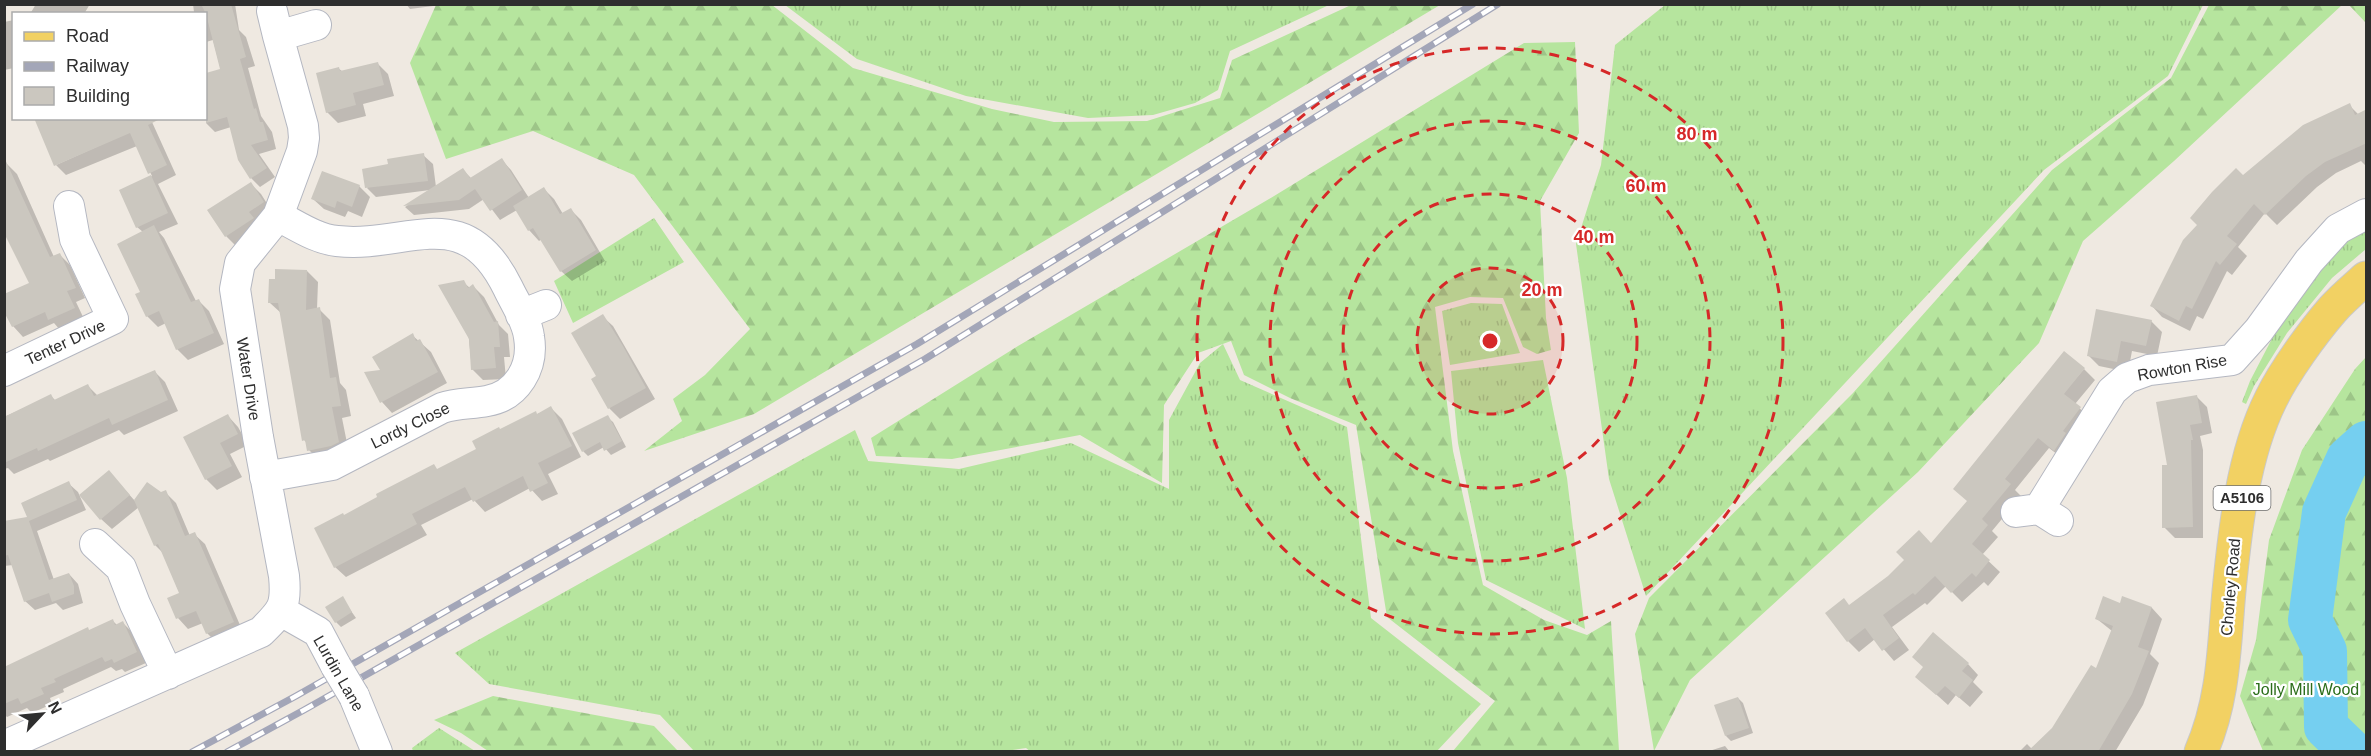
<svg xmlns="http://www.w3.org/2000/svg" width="2371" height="756" viewBox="0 0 2371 756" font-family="Arial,sans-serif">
  <defs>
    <pattern id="grass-tufts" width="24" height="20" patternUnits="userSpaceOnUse" patternTransform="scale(1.5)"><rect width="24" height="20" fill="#b6e59e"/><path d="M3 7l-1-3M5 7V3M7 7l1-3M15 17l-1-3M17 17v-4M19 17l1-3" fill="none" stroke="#9dc588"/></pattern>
    <pattern id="forest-firs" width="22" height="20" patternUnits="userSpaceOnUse" patternTransform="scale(1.5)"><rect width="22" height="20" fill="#b6e59e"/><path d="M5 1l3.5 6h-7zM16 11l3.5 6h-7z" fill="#9dc588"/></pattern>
  </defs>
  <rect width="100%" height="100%" fill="#efe9e1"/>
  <path fill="url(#grass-tufts)" d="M785 5H1329L1230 51 1218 90 1195 103 1153 115 1088 118 966 96 857 59Z
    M1665 5H2203L2168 76 2044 170 1646 596 1609 479 1576 244 1601 165 1615 45Z
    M654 218 684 262 573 323 554 281Z
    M2366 227V249L2332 278 2287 333 2254 386 2246 404 2242 402 2250 381 2278 327 2338 245Z
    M1471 303 1502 304 1520 353 1450 365 1442 311Z
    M1223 344 1240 380 1347 427 1371 618 1481 704 1437 751 1031 752 1026 748 998 752 694 751 660 715 489 684 455 653 855 430 868 461 959 469 1071 443 1169 489V420L1200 363Z
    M1543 360 1567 478 1585 629 1486 580 1458 443 1451 371Z
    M439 728 475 751H413L412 748Z"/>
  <path fill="url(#forest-firs)" d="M436 5H772L853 68 992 109 1054 122 1147 121 1220 98 1232 60 1351 5H1440L754 414 644 451 682 421 673 399 705 375 750 329 634 175 533 131 446 159 410 63Z
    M2209 5H2342L2174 161 2083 241 2039 343 1918 472 1690 680 1654 751 1635 634 1649 598 1853 393 2052 170 2171 78Z
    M2349 5H2366V23Z
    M1575 42 1579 133 1540 201 1546 318 1551 350 1537 354 1523 347 1503 298 1470 297 1435 307 1453 451 1483 585 1544 620 1587 635 1611 621 1619 751H1453L1495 701 1387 617 1356 425 1290 398 1244 375 1231 341 1198 353 1164 405 1162 483 1080 435 952 459 876 456 871 438 1018 346 1269 199 1524 43Z
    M2366 357V751H2263L2240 696 2256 640 2269 540 2302 450 2355 369Z
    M493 696 654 726 678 751H488L461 733 434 720Z"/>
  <path fill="#0003" d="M36 4H90L84 14H30Z
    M193 4H235L239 30 246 37 255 66 248 68 261 116 272 132 276 149 259 154 275 177 260 187 251 178 231 127 215 132 206 123V75L221 70 213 40 206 42V14H188L194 12Z
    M406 4H432L433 6 410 9Z
    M14 20V68L4 70V22Z
    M377 63 388 74 394 96 363 104 366 116 338 123 327 112 338 68 343 72Z
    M2349 105 2359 115 2366 111V166L2361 161 2336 173 2317 187 2277 225 2265 213 2238 247 2247 256 2232 275 2227 271 2203 319 2197 316 2190 331 2162 317 2152 306 2243 177Z
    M152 122 176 175 158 184 178 224 159 232 164 238 196 301 198 300 209 311 224 344 188 360 177 349 166 323 158 327 147 316 142 292 143 232 137 227 121 191 152 176 137 146 66 175 56 165Z
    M423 155 433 164 436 187 463 170 472 179 502 160 511 170 529 198 544 189 554 199 563 214 571 210 581 220 605 261 572 281 561 271 542 239 539 241 529 230 517 210 500 220 484 199 469 209 414 215 405 207 430 190 376 197 367 188 389 165Z
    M6 163 17 174 54 257 60 255 70 265 85 298 76 302 84 319 60 330 54 323 23 337 13 326 31 284Z
    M251 184 261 194 273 213 237 247 226 236Z
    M359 186 370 197 362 217 348 211 345 217 324 209 313 199Z
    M307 271 318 282 317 309H319L330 320 340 383 346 390 351 416 342 418 349 453 320 461 309 450 308 444 304 440 281 313 270 303Z
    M463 282 470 288 473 286 484 297 499 325 508 334 510 357H504L506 379 483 380 472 369Z
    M602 316 613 326 655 399 620 419 609 408 593 379 598 377Z
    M2151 321 2162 332 2157 356 2132 351 2128 372 2099 366 2088 355Z
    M412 335 431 352 447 383 392 413 382 402V371Z
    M2084 369 2095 380 2075 404 2091 419 2066 461 2049 448 2015 490 2021 496 1992 531 1998 537 1982 555 2000 572 1988 586 1984 582 1962 602 1946 586 1927 605 1925 603 1892 627 1909 650 1894 661 1875 639 1859 652 1848 641 1850 606 1931 545Z
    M154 371 165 382 178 411 124 435 119 430 50 461 48 459 14 474 8 468 4 469V417L51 396 56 401 88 386 98 396Z
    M2196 396 2207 407 2212 433 2200 436 2203 450V538H2175L2164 527 2169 467Z
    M551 408 562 419 581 457 548 474 558 494 542 501 530 488 485 512 473 499 421 525 427 535 346 577 335 567 344 516 478 450 501 430Z
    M228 416 238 427 248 445 230 454 242 477 217 490 206 479Z
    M607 417 613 422 626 447 611 455 604 447 588 456 583 451Z
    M109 472 135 501 165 492 176 503 190 536 194 534 205 544 243 632 218 644 207 633 203 623 188 629 178 618 169 599 180 594 163 553 155 545 139 507 112 529 101 519Z
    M68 483 78 492 86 510 37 531 54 580 69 574 78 584 83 603 63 610 56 603 35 610 25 601 13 565 4 566V522L29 518Z
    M342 598 356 618 341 627 336 622Z
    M2123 598 2152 608 2162 619 2150 654 2159 663 2143 705 2115 752H2019L2027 744 2032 749 2053 729 2097 670 2112 631 2097 619 2121 605Z
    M112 620 117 625 123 623 133 633 146 663 125 672 122 669 116 671 111 667 63 689 64 692 50 698 52 704 32 713 27 708 7 717 4 714V681Z
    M1968 664 1978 675 1973 682 1983 692 1970 707 1956 695 1948 705 1928 687Z
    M1738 698 1743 703 1753 733 1731 741 1726 736Z
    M1725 746 1730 752H1706Z"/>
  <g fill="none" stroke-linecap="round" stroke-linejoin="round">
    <path stroke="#75cff0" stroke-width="44" d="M2352 752 2326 727 2325 651 2310 620 2324 512 2348 459 2366 443"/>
  </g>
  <path fill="#cbc7bf" d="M201 4H231L246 57 240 59 254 109 256 108 260 122H263L268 140 251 145 267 168 250 179 238 160 227 117 206 123V73L220 69 206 14Z
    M378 62 384 85 353 93 356 105 326 113 316 73 339 67 340 71Z
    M2350 103 2355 115 2367 109V143L2325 162 2306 176 2265 215 2254 204 2227 236 2237 244 2220 265 2216 261 2192 309 2186 306 2179 321 2150 306 2183 240 2197 225 2190 218 2212 192 2236 168 2243 175 2303 125Z
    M34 118H162L148 125 167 165 148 174 130 133 54 166Z
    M424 153 428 181 365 188 362 169 388 164 387 159Z
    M4 157 50 257 60 253 76 288 67 291 75 308 48 320 45 312 12 327 4 312V294L29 283 4 233Z
    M502 158 522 190 490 211 475 189 459 200 403 206 463 168 470 178Z
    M322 171 360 185 352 207 337 201 335 208 311 199Z
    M151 175 168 213 136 228 119 190Z
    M251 182 264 202 249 212 254 218 225 237 207 210Z
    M544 187 560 214 571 208 596 250 560 272 533 228 528 231 513 206Z
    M154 225 191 302 199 299 214 333 176 350 159 311 146 317 135 294 140 292 117 244Z
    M275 269 307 270 306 310 320 307 330 378 336 377 341 406 332 407 339 442 331 446 307 451 305 440 302 441 278 303H268L269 279H275Z
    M464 280 468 288 473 284 494 322 498 321 500 347H494L496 368 471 370 469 339 438 285Z
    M2096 309 2152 320 2146 346 2121 341 2117 362 2087 356Z
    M603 314 623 346 646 388 608 409 591 379 596 376 571 333Z
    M413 333 416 341 420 339 438 372 380 403 364 372 380 370 372 357Z
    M2064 351 2085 368 2064 394 2081 407 2063 431 2066 433 2054 451 2038 438 2005 479 2011 484 1982 519 1988 525 1972 544 1990 560 1976 577 1972 573 1951 593 1935 576 1915 595 1913 593 1883 615 1899 638 1882 651 1865 628 1847 642 1825 613 1844 598 1849 605 1888 576 1904 560 1896 552 1919 530 1931 543 1967 501 1953 489Z
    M155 370 168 400 112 425 109 418 38 451 37 448 4 463V417L51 394 54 400 88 384 94 396Z
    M2197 395 2202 423 2190 425 2193 440H2191L2193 527 2162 528V465H2167L2156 402Z
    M551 406 572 446 538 463 548 483 530 492 523 476 473 502 465 487 412 514 417 524 334 568 314 528 343 513 344 515 377 497 376 494 434 464 437 469 476 449 472 441 499 427 500 429 536 411 537 414Z
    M228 414 238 434 220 443 232 466 205 480 183 437Z
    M608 415 622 441 604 451 600 442 582 452 572 433Z
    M109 470 130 495 100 520 79 495Z
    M69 481 77 500 29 521 49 580 69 573 74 586V594L52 602 49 593 24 602 8 555 4 556V521L27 517 21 503Z
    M147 482 161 492 166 490 185 536 195 532 234 622 206 634 196 611 176 619 167 598 179 593 158 544 154 546 134 500Z
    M343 596 352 612 335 623 325 607Z
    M2103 596 2120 603 2122 596 2152 607 2138 647 2149 651 2132 694 2098 752H2027L2052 728 2091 665 2096 668 2113 626 2095 619Z
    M113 619 115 625 123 621 137 652 114 663 112 659 105 662 102 657 54 679 56 682 41 688 44 694 21 704 18 698 4 704V667L88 627 89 630Z
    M1933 632 1969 663 1962 671 1973 680 1959 698 1945 686 1936 695 1915 677 1923 667 1912 657Z
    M1738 697 1749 728 1725 736 1714 705Z"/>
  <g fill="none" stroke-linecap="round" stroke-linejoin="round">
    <g stroke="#b4b7c1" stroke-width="32">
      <path id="minor" d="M272 11 278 36 316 25
        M521 315 546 305
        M4 371 113 319 75 239 69 206
        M265 477 332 465 442 408C457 403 471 404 487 401 517 396 534 367 529 337 527 320 515 303 508 288 464 198 408 249 337 241 316 239 296 225 278 216
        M2039 509 2112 391 2127 378 2149 370 2232 360 2259 330 2309 261 2338 229 2366 214
        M2016 512 2039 509 2058 521
        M95 544 121 568 135 604 168 674
        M281 611 318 632 336 666
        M354 696 377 752
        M4 746 261 632C282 611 287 607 284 576L258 437 235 289 240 263 278 216 302 151 304 138 303 126 278 36"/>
    </g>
    <g stroke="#c9c9c9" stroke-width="35">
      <path id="major" d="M2201 752C2224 699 2224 647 2229 591 2235 530 2243 455 2271 399 2284 372 2313 332 2333 309 2343 298 2355 288 2366 278"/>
    </g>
    <use href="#minor" stroke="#fff" stroke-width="30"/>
    <use href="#major" stroke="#f2d163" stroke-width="33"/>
    <g stroke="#a3a6b8" stroke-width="7">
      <path id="rail" d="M192 752 296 696 917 344 1473 4
        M227 752 304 710 925 359 1498 4"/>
    </g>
    <use href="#rail" stroke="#fff" stroke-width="4.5" stroke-dasharray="14" stroke-linecap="butt"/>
    <g stroke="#b4b7c1" stroke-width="32" stroke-linecap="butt">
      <path id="minor-bridge" d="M336 666 354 696"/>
    </g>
    <use href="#minor-bridge" stroke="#fff" stroke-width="30"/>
  </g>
  <circle cx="1490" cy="341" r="73" fill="#d62828" fill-opacity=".12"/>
  <g fill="none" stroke="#d62828" stroke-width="3" stroke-dasharray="10 8">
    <circle cx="1490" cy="341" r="73"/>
    <circle cx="1490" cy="341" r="147"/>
    <circle cx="1490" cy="341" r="220"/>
    <circle cx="1490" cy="341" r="293"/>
  </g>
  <g text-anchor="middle" stroke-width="4.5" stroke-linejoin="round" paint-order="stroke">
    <rect fill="#fff" stroke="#6d6d6d" stroke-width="1.5" x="2213.5" y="486" width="57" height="24" rx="4.5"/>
    <g font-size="15" font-weight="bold" fill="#2e2e2e">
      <text x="2242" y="503">A5106</text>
    </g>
    <g font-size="16" fill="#2e2e2e" stroke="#fff">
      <text transform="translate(65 342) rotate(-25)" y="6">Tenter Drive</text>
      <text transform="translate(2182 367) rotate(-10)" y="6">Rowton Rise</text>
      <text transform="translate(249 379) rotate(81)" y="6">Water Drive</text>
      <text transform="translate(410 425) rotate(-26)" y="6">Lordy Close</text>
      <text transform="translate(2230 587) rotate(-85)" y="6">Chorley Road</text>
      <text transform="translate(339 673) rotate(60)" y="6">Lurdin Lane</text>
    </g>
    <g font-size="16" fill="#2c6e1b" stroke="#fff">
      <text x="2306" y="695">Jolly Mill Wood</text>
    </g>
  </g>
  <circle cx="1490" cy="341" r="9" fill="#d62828" stroke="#fff" stroke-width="3"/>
  <g font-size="18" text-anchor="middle" font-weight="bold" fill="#d62828" stroke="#fff" stroke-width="4.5" stroke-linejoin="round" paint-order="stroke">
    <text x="1697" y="140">80 m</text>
    <text x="1646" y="192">60 m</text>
    <text x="1594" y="243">40 m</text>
    <text x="1542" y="296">20 m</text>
  </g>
  <rect width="2371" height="756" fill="none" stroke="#2e2e2e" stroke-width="12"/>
  <rect x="12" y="12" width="195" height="108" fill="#ffffff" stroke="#ababab" stroke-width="1.5"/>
  <rect x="24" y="32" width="30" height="9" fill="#f2d163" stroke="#ababab" stroke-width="1.5"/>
  <text x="66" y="42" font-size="18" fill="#2e2e2e">Road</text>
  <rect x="24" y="62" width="30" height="9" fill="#a3a6b8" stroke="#ababab" stroke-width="1.5"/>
  <text x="66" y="72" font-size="18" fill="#2e2e2e">Railway</text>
  <rect x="24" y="87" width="30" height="18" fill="#cbc7bf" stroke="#ababab" stroke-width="1.5"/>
  <text x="66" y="102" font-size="18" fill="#2e2e2e">Building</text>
  <g transform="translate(42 714) rotate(64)" stroke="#ffffff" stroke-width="4.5" paint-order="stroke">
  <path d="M0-4.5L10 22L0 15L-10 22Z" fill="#2e2e2e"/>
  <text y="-9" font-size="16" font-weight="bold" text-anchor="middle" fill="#2e2e2e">N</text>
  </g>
</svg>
